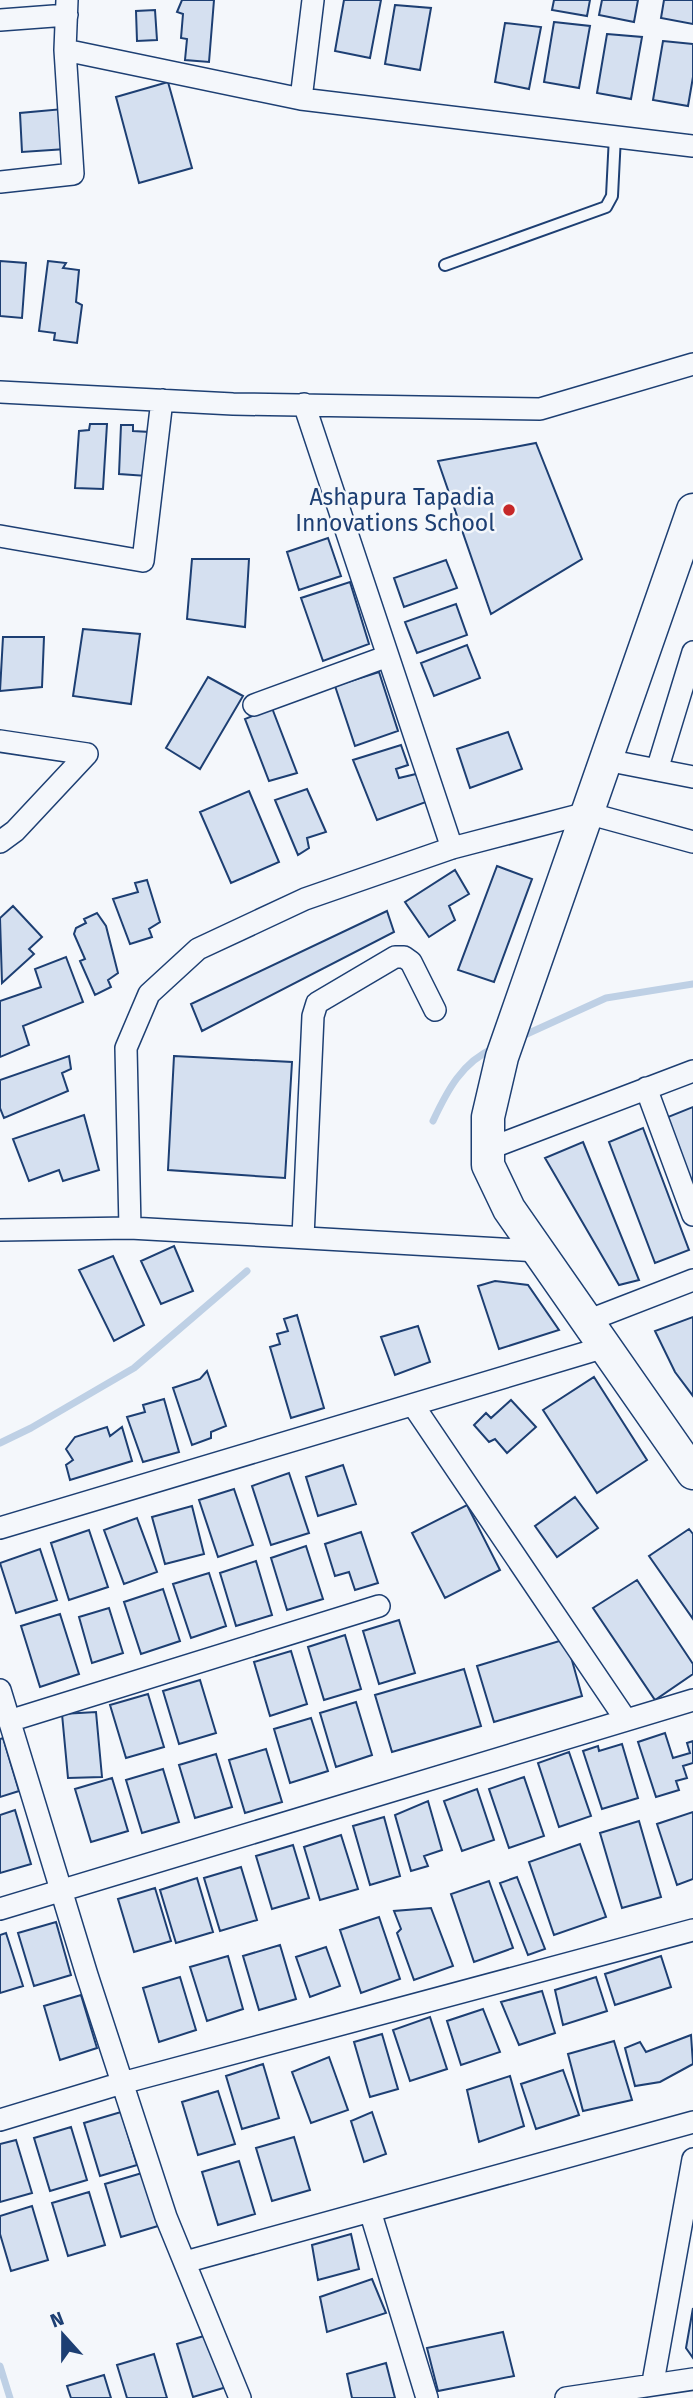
<svg xmlns="http://www.w3.org/2000/svg" width="693" height="2398" viewBox="0 0 693 2398" font-family="'Fira Sans',sans-serif">
  <rect width="100%" height="100%" fill="#f4f7fb"/>
  <g fill="none" stroke-linecap="round" stroke-linejoin="round">
    <path stroke="#bed0e5" stroke-width="7" d="M518 1038 606 998 693 984
      M433 1121C447 1091 462 1062 494 1048
      M0 1443 31 1428 134 1368 247 1271
      M0 2366 10 2398"/>
  </g>
  <path fill="#d5e0f0" stroke="#1d3f73" stroke-width="2" d="M182 0H214L209 62 185 60 187 39 181 38 183 14 177 12Z
    M344 0H381L370 58 335 51Z
    M554 0H590L587 16 552 10Z
    M602 0H638L634 22 599 15Z
    M664 0H693V24L661 18Z
    M395 5 431 8 420 70 385 64Z
    M155 10 157 40 137 41 136 11Z
    M554 22 590 26 579 88 544 82Z
    M505 23 541 27 529 89 495 82Z
    M607 34 642 37 631 99 597 93Z
    M663 41 693 44V77L688 106 653 100Z
    M168 82 192 168 139 183 116 97Z
    M63 109 66 149 22 152 20 113Z
    M0 261 26 263 22 318 0 316Z
    M48 261 66 263 63 268 79 270 76 302 82 305 77 343 54 340 55 333 39 331Z
    M90 424H107L103 489 75 488 79 431 89 430Z
    M121 425H133V431L150 432 147 476 119 474Z
    M536 443 582 559 491 614 438 461Z
    M328 538 341 576 299 590 287 552Z
    M192 559H249L245 627 187 619Z
    M446 560 457 588 404 607 394 578Z
    M350 582 369 644 323 661 301 598Z
    M456 604 467 635 417 653 405 622Z
    M83 629 140 634 131 704 73 696Z
    M3 637H44L42 687 0 691Z
    M467 645 480 678 434 696 421 663Z
    M379 672 398 731 355 746 335 686Z
    M208 677 243 696 200 769 166 748Z
    M272 708 297 773 269 781 245 719Z
    M508 732 522 769 470 788 457 749Z
    M401 745 408 765 396 769 399 778 416 774 426 802 377 820 353 760Z
    M307 789 326 832 307 838 309 848 298 855 275 800Z
    M249 791 279 862 231 883 200 812Z
    M497 866 532 879 494 982 458 970Z
    M455 870 469 894 449 906 455 920 429 937 405 902Z
    M147 880 160 922 149 929 152 937 130 944 113 899 138 892 135 883Z
    M13 906 42 937 29 949 34 954 2 983 0 918Z
    M387 911 394 932 202 1031 191 1004Z
    M97 913 106 926 118 973 108 980 111 987 95 995 80 961 85 959 74 934 76 928 86 923 84 919Z
    M66 957 83 1002 23 1026 29 1045 0 1057V1001L41 987 35 969Z
    M69 1056 71 1069 62 1073 68 1091 4 1118 0 1108V1080Z
    M174 1056 292 1062 285 1178 168 1170Z
    M693 1107V1197L663 1119Z
    M84 1115 99 1170 63 1181 59 1170 29 1181 13 1139Z
    M643 1128 689 1250 655 1263 609 1142Z
    M583 1142 639 1280 619 1285 545 1158Z
    M174 1246 193 1291 161 1304 141 1261Z
    M113 1256 144 1325 114 1341 79 1270Z
    M495 1281 528 1285 559 1330 499 1349 478 1286Z
    M297 1315 324 1408 291 1418 270 1347 280 1344 277 1334 288 1331 284 1319Z
    M693 1317V1396L675 1372 655 1331Z
    M418 1326 430 1362 395 1375 381 1337Z
    M207 1371 226 1426 211 1432V1438L192 1445 173 1388 200 1379Z
    M594 1377 647 1460 597 1493 543 1410Z
    M164 1399 179 1452 143 1462 127 1417 145 1412 143 1405Z
    M511 1400 536 1427 507 1453 495 1439 489 1442 474 1425 486 1413 491 1418Z
    M107 1427 110 1436 122 1427 132 1461 70 1480 66 1465 73 1460 66 1449 75 1437Z
    M343 1465 356 1504 318 1516 306 1477Z
    M289 1473 309 1533 271 1545 252 1486Z
    M234 1489 253 1545 218 1557 199 1500Z
    M575 1497 598 1528 557 1557 535 1526Z
    M467 1505 500 1570 445 1598 412 1533Z
    M192 1506 204 1554 165 1564 152 1517Z
    M137 1518 157 1572 124 1584 104 1530Z
    M689 1529 693 1534V1619L649 1556Z
    M89 1530 108 1587 69 1600 51 1543Z
    M361 1532 378 1583 355 1590 349 1572 335 1576 325 1544Z
    M306 1546 323 1599 287 1610 271 1558Z
    M40 1549 57 1600 16 1613 0 1563Z
    M256 1561 272 1615 236 1626 220 1573Z
    M209 1573 226 1626 191 1638 173 1584Z
    M637 1580 693 1664V1674L655 1700 593 1608Z
    M163 1589 180 1641 141 1654 124 1602Z
    M109 1608 123 1653 92 1663 79 1617Z
    M60 1614 79 1674 40 1687 21 1626Z
    M399 1620 415 1673 379 1684 363 1631Z
    M345 1635 361 1689 324 1700 308 1647Z
    M566 1639 582 1696 494 1722 477 1666Z
    M291 1651 307 1704 270 1716 254 1662Z
    M464 1669 481 1726 392 1752 375 1695Z
    M200 1680 216 1733 179 1744 163 1691Z
    M148 1694 164 1747 126 1758 110 1705Z
    M356 1702 372 1755 336 1767 320 1713Z
    M96 1712 102 1777 68 1778 62 1714Z
    M311 1718 328 1771 290 1783 274 1729Z
    M665 1733 673 1758 690 1753 687 1743 693 1741V1763L683 1766 687 1778 676 1781 679 1790 656 1797 638 1742Z
    M3 1738 19 1791 0 1797V1739Z
    M622 1744 638 1798 602 1809 583 1751 598 1746 599 1751Z
    M266 1749 282 1802 245 1813 229 1760Z
    M569 1752 591 1816 559 1827 538 1763Z
    M216 1754 232 1807 195 1818 179 1765Z
    M163 1769 179 1822 142 1833 126 1780Z
    M524 1777 544 1836 509 1848 489 1789Z
    M112 1778 128 1831 91 1842 75 1789Z
    M477 1789 494 1840 462 1851 444 1801Z
    M428 1801 442 1850 424 1856 428 1866 411 1871 395 1815Z
    M15 1810 31 1864 0 1873V1815Z
    M693 1812V1879L677 1885 657 1824Z
    M384 1817 400 1876 370 1885 353 1826Z
    M639 1821 661 1897 622 1908 600 1833Z
    M341 1835 358 1889 320 1900 304 1847Z
    M580 1844 606 1917 554 1935 529 1862Z
    M293 1845 309 1898 272 1909 256 1856Z
    M241 1867 257 1920 220 1931 204 1878Z
    M517 1877 545 1949 528 1955 500 1883Z
    M197 1878 213 1932 176 1943 160 1890Z
    M489 1881 513 1948 474 1962 451 1894Z
    M155 1888 171 1941 134 1952 118 1899Z
    M431 1908 453 1966 414 1980 397 1933 401 1929 394 1911Z
    M379 1917 400 1979 361 1993 340 1930Z
    M56 1922 71 1975 34 1986 18 1933Z
    M6 1933 23 1986 0 1993V1935Z
    M280 1945 296 1999 259 2010 243 1956Z
    M326 1947 340 1986 310 1997 296 1957Z
    M228 1956 243 2009 207 2021 190 1967Z
    M661 1956 671 1987 615 2005 605 1974Z
    M180 1977 196 2030 159 2042 143 1988Z
    M596 1977 607 2011 563 2025 555 1990Z
    M542 1991 555 2033 519 2045 501 2002Z
    M81 1995 97 2048 60 2060 44 2006Z
    M483 2009 500 2052 461 2065 447 2021Z
    M430 2017 447 2069 410 2081 393 2030Z
    M382 2034 398 2089 370 2097 354 2042Z
    M691 2035 693 2064 660 2082 635 2086 625 2048 640 2042 646 2052Z
    M614 2041 632 2100 583 2111 568 2054Z
    M329 2057 348 2110 311 2123 292 2072Z
    M263 2064 279 2118 242 2129 226 2076Z
    M563 2070 579 2115 536 2129 521 2084Z
    M510 2076 524 2126 479 2142 467 2090Z
    M218 2091 235 2144 198 2155 182 2102Z
    M121 2112 137 2165 100 2176 84 2123Z
    M372 2112 386 2154 364 2162 351 2121Z
    M71 2127 87 2180 50 2191 34 2138Z
    M294 2137 310 2190 272 2201 256 2148Z
    M16 2140 32 2193 0 2202V2144Z
    M239 2161 255 2214 218 2225 202 2172Z
    M142 2173 158 2226 121 2237 105 2184Z
    M89 2192 105 2245 68 2256 52 2203Z
    M32 2206 48 2260 11 2271 0 2234V2216Z
    M351 2234 359 2269 318 2280 312 2245Z
    M372 2279 386 2313 327 2332 320 2297Z
    M693 2308V2358L686 2348Z
    M503 2332 514 2376 438 2391 427 2348Z
    M214 2333 230 2386 193 2397 177 2344Z
    M154 2354 167 2398H127L117 2365Z
    M386 2363 395 2398H352L347 2374Z
    M104 2375 111 2398H71L67 2386Z"/>
  <g fill="none" stroke-linecap="round" stroke-linejoin="round">
    <g stroke="#1d3f73" stroke-width="14">
      <path id="lane" d="M445 265 606 207 612 196 615 136"/>
    </g>
    <g stroke="#1d3f73" stroke-width="24">
      <path id="street" d="M0 20 67 15
        M65 50 301 99 693 146
        M301 99 313 0
        M0 182 73 174 65 50 67 0
        M0 392 233 404 540 409 693 364
        M304 404 452 848
        M0 536 143 561 162 400
        M254 705 388 656
        M0 741 87 754
        M606 760 693 777
        M657 770 693 652
        M0 842 15 831 87 754
        M646 1088 693 1215
        M488 1149 693 1071
        M130 1228 126 1048 149 994 198 949 305 899 452 848 587 813 693 842
        M0 1230 130 1228 538 1251
        M303 1237 313 1016 317 1003 395 957H404L411 962 435 1010
        M587 1321 693 1280
        M413 1405 626 1720
        M0 1528 605 1347
        M0 1690 87 1975 166 2217 240 2398
        M9 1721 379 1606
        M0 1909 693 1700
        M0 2120 122 2083 693 1930
        M370 2211 427 2398
        M185 2262 693 2122
        M653 2382 693 2159
        M566 2398 693 2379"/>
    </g>
    <g stroke="#1d3f73" stroke-width="35">
      <path id="secondary" d="M693 510 502 1057 488 1117V1165L509 1209 693 1473"/>
    </g>
    <use href="#lane" stroke="#f4f7fb" stroke-width="10"/>
    <use href="#street" stroke="#f4f7fb" stroke-width="21"/>
    <use href="#secondary" stroke="#f4f7fb" stroke-width="32"/>
  </g>
  <circle fill="#c62828" stroke="#f4f7fb" stroke-width="2.5" cx="509" cy="510" r="7"/>
  <g text-anchor="middle" stroke-width="5" stroke-linejoin="round" paint-order="stroke">
    <g font-size="23" fill="#1d3f73" stroke="#f4f7fb" text-anchor="end">
      <text x="495" y="505">Ashapura Tapadia<tspan x="495" dy="26">Innovations School</tspan></text>
    </g>
  </g>
  <g transform="translate(63 2335) rotate(339)" stroke="#f4f7fb" stroke-width="5" paint-order="stroke">
  <path d="M0-5L12 26L0 18L-12 26Z" fill="#1d3f73"/>
  <text y="-10" font-size="19" font-weight="bold" text-anchor="middle" fill="#1d3f73">N</text>
  </g>
</svg>
